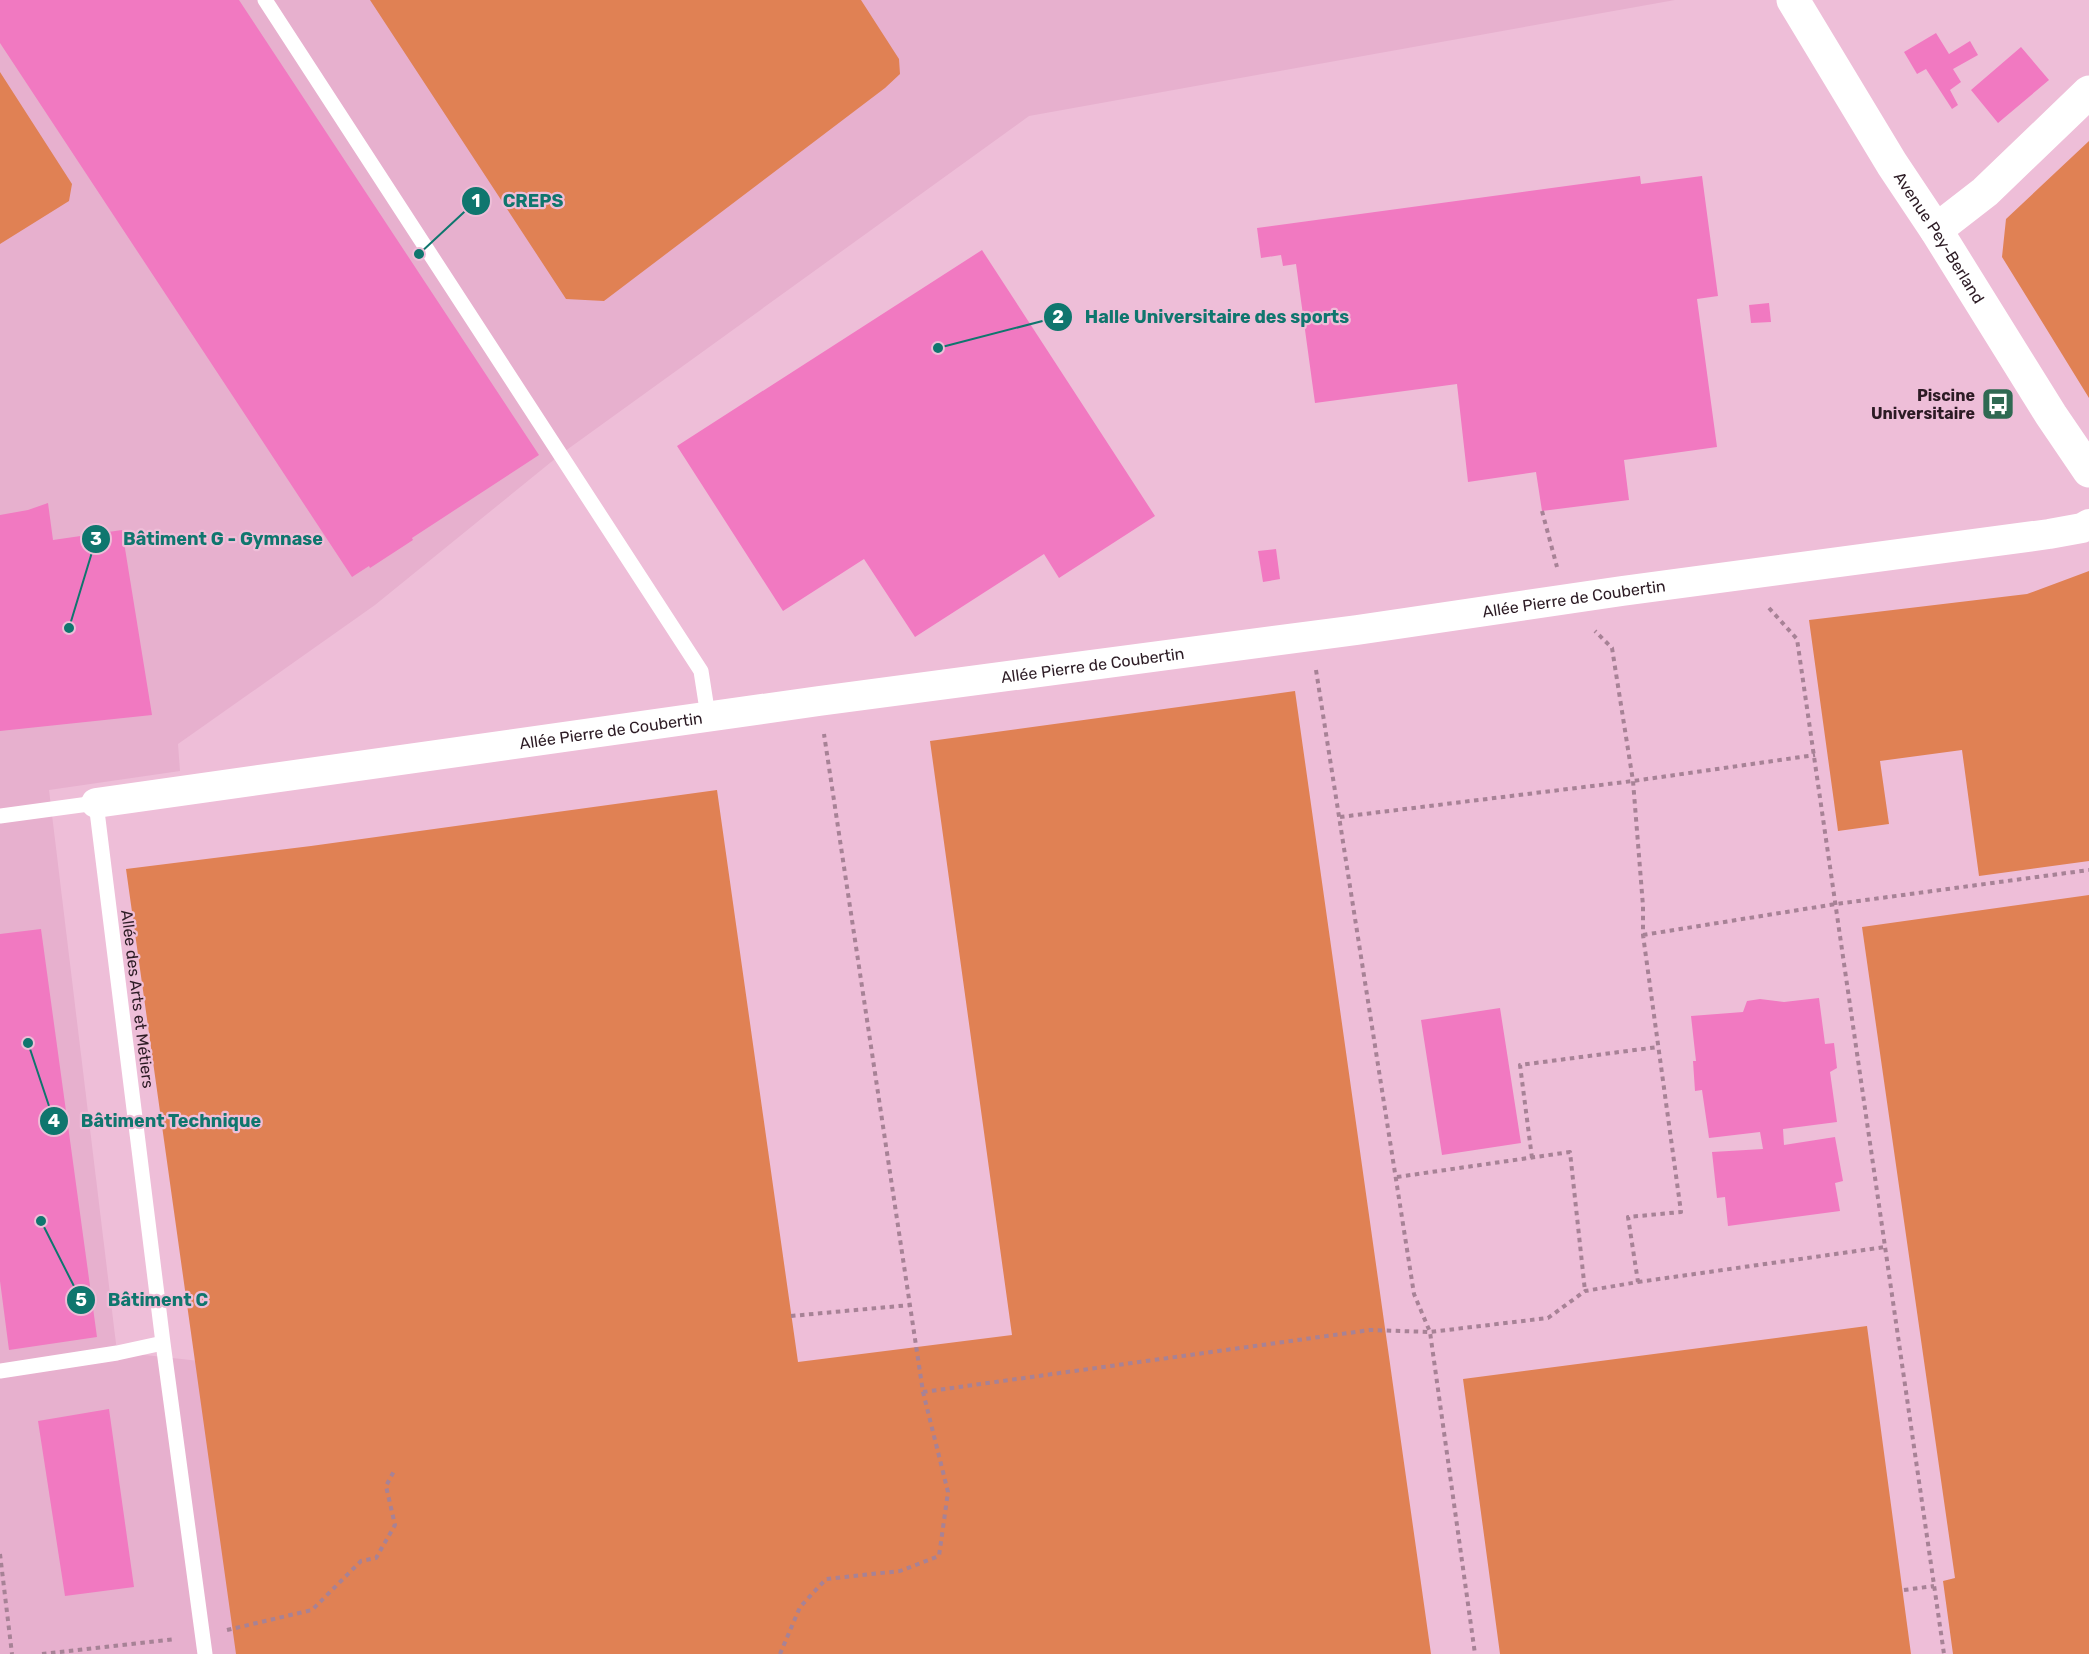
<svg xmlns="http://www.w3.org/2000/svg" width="2089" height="1654" viewBox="0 0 2089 1654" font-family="Rubik,sans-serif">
  <rect width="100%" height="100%" fill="#eebed8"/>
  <path fill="#e7b0ce" d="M0 0H1675L1029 116 561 454 375 605 178 744 180 771 49 790 117 1352 209 1362 250 1654H0Z"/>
  <path fill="#e08154" d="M370 0H861L899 59 900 74 885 88 604 301 566 299Z
    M0 72 72 184 69 201 0 244Z
    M2089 141V398L2002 257 2006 219Z
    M2089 571V861L1979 876 1962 750 1880 761 1889 824 1838 831 1809 620 2027 594Z
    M1295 691 1431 1654H236L126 869 311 846 717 790 798 1362 1012 1335 930 741Z
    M2089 895V1654H1953L1943 1581 1955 1578 1862 927Z
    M1867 1326 1911 1654H1500L1463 1379Z"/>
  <path fill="#f179c1" d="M0 0H239L539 455 412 538 413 540 370 568 369 566 352 577 0 43Z
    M1936 33 1949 54 1970 41 1978 55 1953 69 1961 82 1950 90 1958 105 1952 109 1926 69 1917 74 1904 52Z
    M2021 47 2049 80 1998 123 1971 90Z
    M1640 176 1641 184 1702 176 1718 296 1697 299 1717 447 1624 460 1629 500 1542 511 1536 472 1468 482 1457 384 1315 403 1296 264 1283 266 1281 255 1261 258 1257 228Z
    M982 250 1155 516 1059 578 1044 554 915 637 864 559 783 611 677 446Z
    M1769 303 1771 322 1751 323 1749 305Z
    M48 503 53 540 122 530 152 715 0 731V515L28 510Z
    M1276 549 1280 579 1263 582 1258 551Z
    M41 929 97 1337 9 1350 0 1281V934Z
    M1819 998 1825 1044 1834 1043 1837 1068 1830 1072 1837 1122 1783 1129 1784 1145 1835 1137 1843 1181 1835 1183 1840 1211 1728 1226 1725 1197 1717 1198 1712 1152 1763 1149 1760 1132 1709 1138 1702 1090 1695 1091 1693 1061H1696L1691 1016 1743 1012 1747 1001 1760 999 1784 1002Z
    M1500 1008 1521 1143 1442 1155 1421 1020Z
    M109 1409 134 1587 65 1596 38 1421Z"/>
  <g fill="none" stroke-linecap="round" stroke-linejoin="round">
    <path stroke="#a78296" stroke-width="4" stroke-dasharray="4.5 4.5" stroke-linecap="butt" d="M1542 511 1557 567
      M1769 608 1797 639 1944 1654
      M1316 670 1414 1294 1430 1332 1475 1654
      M1340 817 1633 781 1815 755
      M1643 935 1836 904 2089 870
      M1532 1158 1520 1065 1658 1047
      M1397 1177 1570 1152 1585 1291
      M1638 1282 1885 1247
      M791 1316 910 1305
      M923 1392 1370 1330 1430 1332 1548 1318 1585 1291 1638 1282 1628 1217 1681 1212 1643 935V906L1633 781 1612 648 1595 631
      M0 1554 12 1654
      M1904 1590 1934 1586
      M227 1630 312 1610 361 1561 376 1558 395 1525 386 1486 394 1471
      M42 1654 176 1639
      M780 1654 800 1607 826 1579 900 1571 939 1556 948 1492 923 1392 824 734"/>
    <path stroke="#fff" stroke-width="15" d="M265 0 701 671 708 716
      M0 816 96 803 163 1343 205 1654
      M0 1371 117 1353 163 1343"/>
    <path stroke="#fff" stroke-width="30" id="s1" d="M96 803 819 701 1357 630 1622 591 2049 534 2082 528 2089 524"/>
    <g stroke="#fff" stroke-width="33">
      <path id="s2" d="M1793 0 1892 164 1936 230 2051 415 2089 471"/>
      <path d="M1936 230 1985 192 2089 92"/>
    </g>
  </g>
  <defs>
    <g id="bus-square" transform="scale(1.725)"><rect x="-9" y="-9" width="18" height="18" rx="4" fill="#2f6952" stroke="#eebed8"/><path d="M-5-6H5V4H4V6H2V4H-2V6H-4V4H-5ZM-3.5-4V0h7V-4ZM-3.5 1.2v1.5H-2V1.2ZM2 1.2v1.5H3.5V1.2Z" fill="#fff"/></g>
  </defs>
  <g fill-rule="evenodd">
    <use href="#bus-square" x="1998" y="404"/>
  </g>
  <g text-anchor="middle" stroke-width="4.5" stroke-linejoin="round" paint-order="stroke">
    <g font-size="16" fill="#2c1b24" stroke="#eebed8">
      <text dy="6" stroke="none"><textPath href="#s2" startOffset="279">Avenue Pey-Berland</textPath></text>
      <text dy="6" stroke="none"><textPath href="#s1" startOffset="1492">Allée Pierre de Coubertin</textPath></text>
      <text dy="6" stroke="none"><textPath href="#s1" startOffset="1006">Allée Pierre de Coubertin</textPath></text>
      <text dy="6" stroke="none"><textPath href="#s1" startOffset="520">Allée Pierre de Coubertin</textPath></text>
      <text transform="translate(138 999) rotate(83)" y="6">Allée des Arts et Métiers</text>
    </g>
    <g font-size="16" font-weight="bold" fill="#2c1b24" stroke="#eebed8" text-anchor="end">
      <text x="1975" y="401">Piscine<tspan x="1975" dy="18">Universitaire</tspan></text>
    </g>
  </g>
  <path fill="none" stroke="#0f766e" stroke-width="2" d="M419 254L476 201M938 348L1058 317M69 628L96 539M28 1043L54 1121M41 1221L81 1300"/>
  <g fill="#0f766e" stroke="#eebed8" stroke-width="2">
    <circle cx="419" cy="254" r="6"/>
    <circle cx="938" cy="348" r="6"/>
    <circle cx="69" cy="628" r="6"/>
    <circle cx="28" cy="1043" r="6"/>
    <circle cx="41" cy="1221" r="6"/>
    <circle cx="476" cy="201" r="15"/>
    <circle cx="1058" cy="317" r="15"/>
    <circle cx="96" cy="539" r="15"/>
    <circle cx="54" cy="1121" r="15"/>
    <circle cx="81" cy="1300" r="15"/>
  </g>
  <g font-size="18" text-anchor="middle" font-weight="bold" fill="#fff">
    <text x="476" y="207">1</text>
    <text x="1058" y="323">2</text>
    <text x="96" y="545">3</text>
    <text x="54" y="1127">4</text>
    <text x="81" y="1306">5</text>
  </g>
  <g font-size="18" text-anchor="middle" font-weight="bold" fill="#0f766e" stroke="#eebed8" stroke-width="4.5" stroke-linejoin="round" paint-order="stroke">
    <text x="533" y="207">CREPS</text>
    <text x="1217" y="323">Halle Universitaire des sports</text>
    <text x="223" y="545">Bâtiment G - Gymnase</text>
    <text x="171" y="1127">Bâtiment Technique</text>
    <text x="158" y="1306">Bâtiment C</text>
  </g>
</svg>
